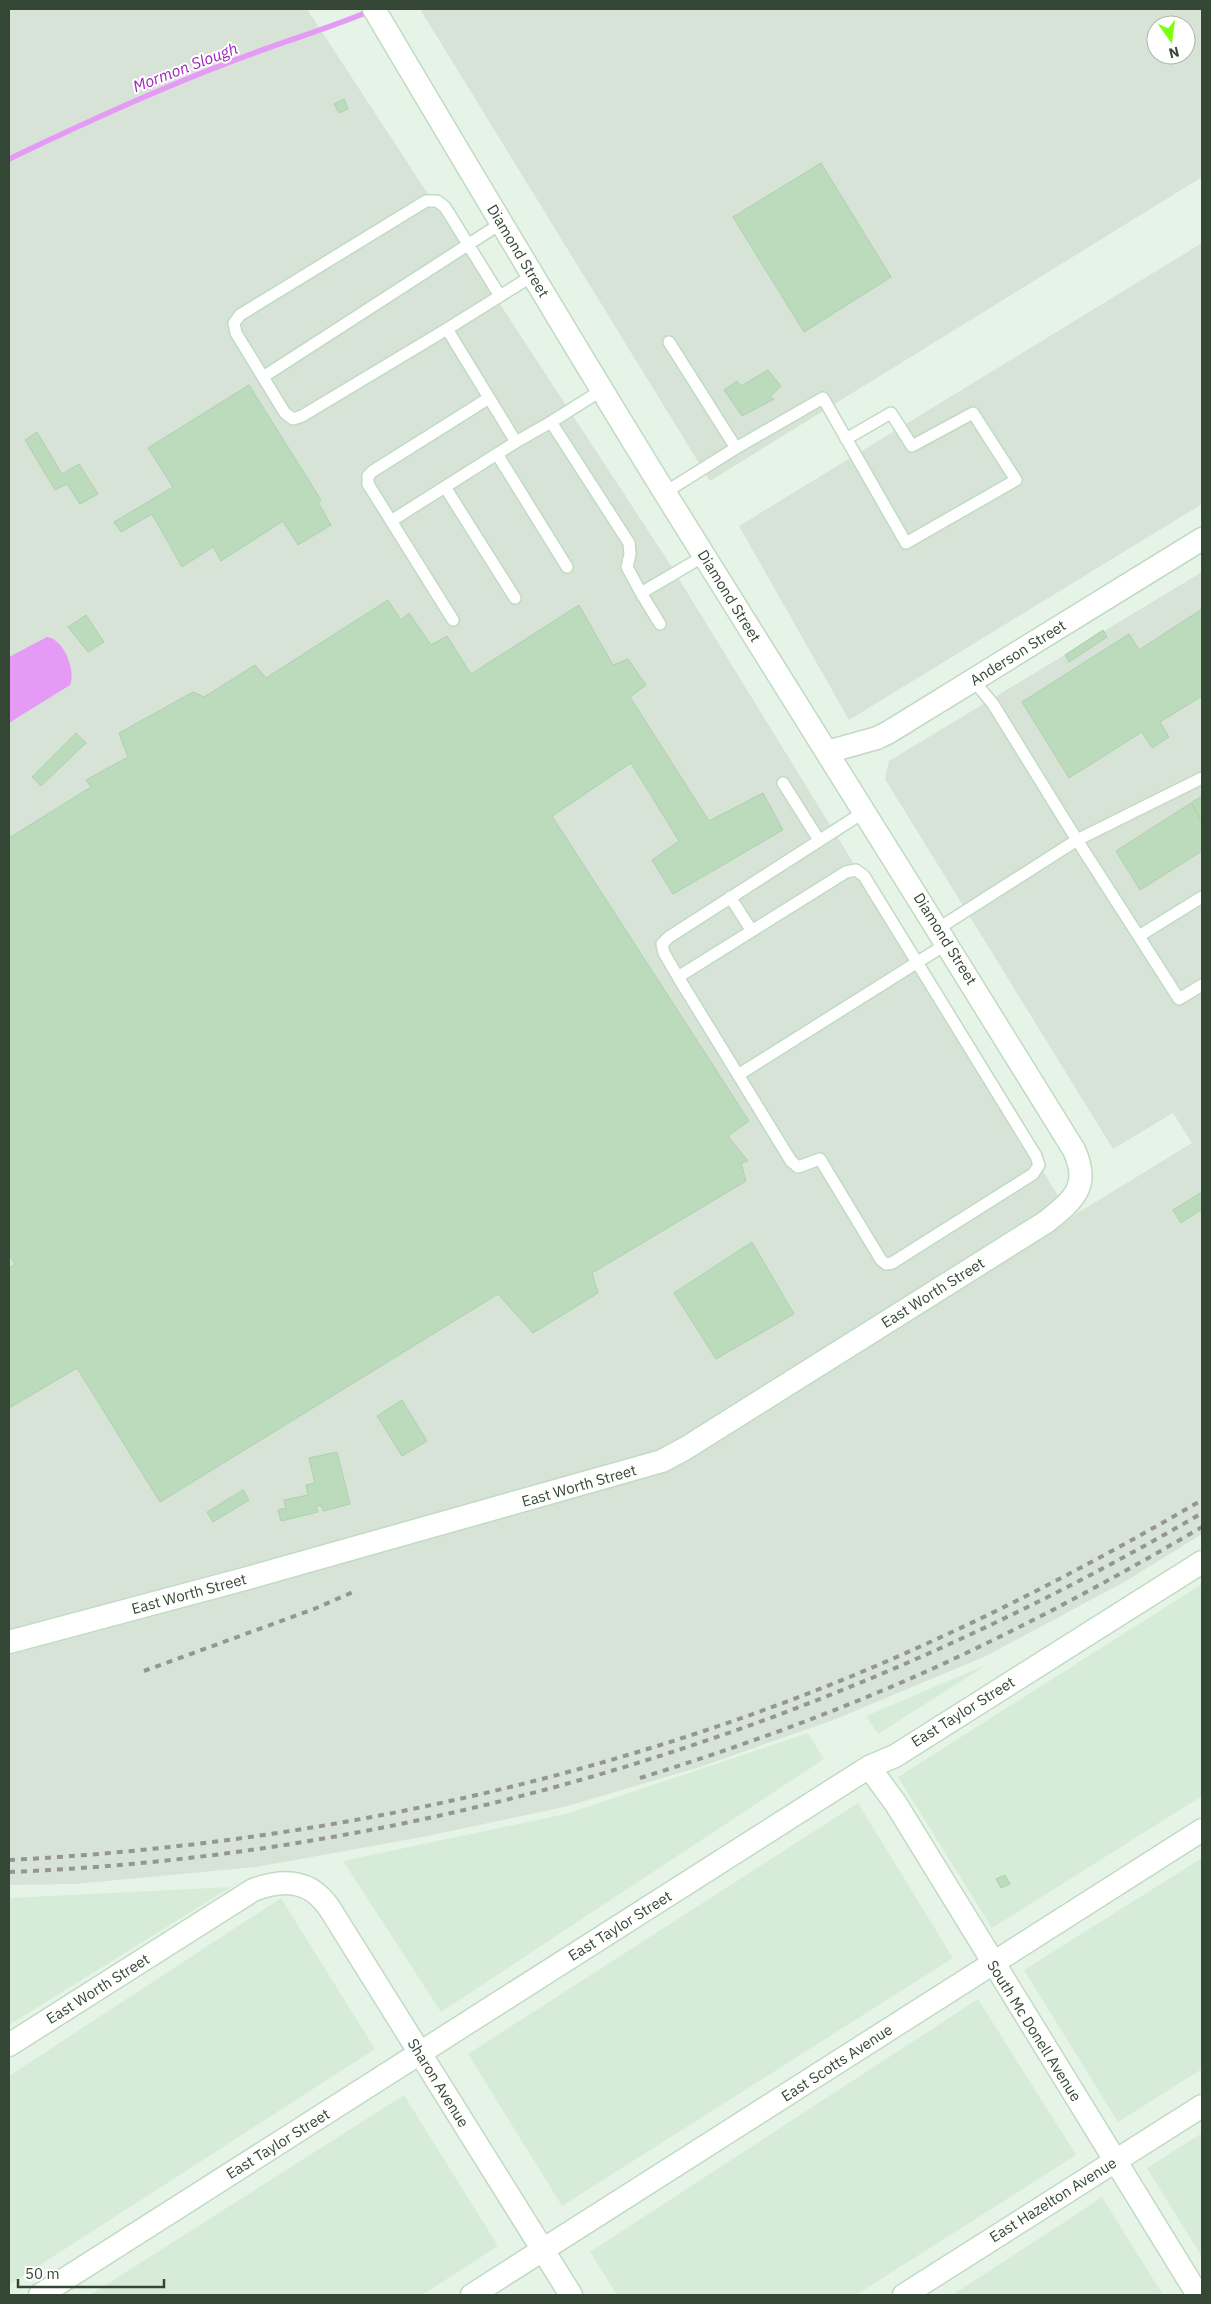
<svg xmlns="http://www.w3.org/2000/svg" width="1211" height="2304" viewBox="0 0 1211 2304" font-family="'IBM Plex Sans',sans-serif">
  <rect width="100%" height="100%" fill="#e5f4e6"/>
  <path fill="#d6ecd8" d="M1202 1584V1796L992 1928 898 1777Z
    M988 1664 878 1734 866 1716Z
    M808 1733 824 1759 441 2012 343 1861 566 1814Z
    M858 1803 953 1958 562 2206 468 2054Z
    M1202 1858V2069L1118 2122 1024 1970Z
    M231 1887 9 2025V1898Z
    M281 1898 375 2049 9 2285V2076Z
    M978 1999 1076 2155 856 2295H617L590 2252Z
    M404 2095 498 2246 422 2295H90Z
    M1202 2133V2257L1147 2168Z
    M1102 2197 1163 2295H952L1066 2221Z"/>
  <path fill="#d7e3d7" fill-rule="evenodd" d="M9 9H307L666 558 1071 1217 1192 1143 1173 1113 1113 1149 885 779 889 761 1202 572V1534L1126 1581 986 1656 836 1719 700 1767 564 1807 422 1837 256 1867 74 1884 9 1885Z
    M420 9H1202V177L710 481ZM1156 25H1186V55H1156Z
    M1202 243V504L849 720 739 526Z"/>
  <path fill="#e59bf6" d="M47 637C64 639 76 671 70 685L9 723V657Z"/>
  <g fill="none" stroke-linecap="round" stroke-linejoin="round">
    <path stroke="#e59bf6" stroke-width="5.5" d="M9 159C84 123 160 88 238 59 282 42 327 29 370 11"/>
  </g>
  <path fill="#bcdabc" stroke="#acd2ac" d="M344 99 348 109 339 113 334 104Z
    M821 163 891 277 804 332 733 217Z
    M768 370 781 386 770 397 774 399 742 416 724 390 737 381 741 386Z
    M249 385 321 500 318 502 331 525 298 545 283 521 221 561 213 547 182 567 152 514 121 532 114 522 173 487 148 448Z
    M37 432 62 474 79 464 98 494 80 504 67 484 55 490 25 440Z
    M388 600 401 620 409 613 431 645 447 636 471 674 579 605 613 665 628 659 646 685 630 697 709 821 763 793 783 830 673 894 652 860 679 841 631 763 552 816 749 1121 728 1136 748 1161 741 1163 746 1181 592 1273 598 1293 533 1333 498 1294 160 1502 77 1368 9 1408V1268L15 1264 9 1255V838L91 787 86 780 128 757 119 733 193 692 204 697 255 665 266 678Z
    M1202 609V696L1160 722 1169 737 1152 748 1142 732 1069 778 1022 702 1129 634 1139 650Z
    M86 615 104 642 88 652 68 627Z
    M1103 630 1107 637 1069 662 1065 655Z
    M76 733 86 743 41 786 32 777Z
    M1202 796V821L1191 803Z
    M1191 803 1202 821V851L1140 890 1116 851Z
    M1202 1192V1209L1181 1223 1173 1210Z
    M752 1242 794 1314 716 1359 674 1293Z
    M402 1400 427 1441 402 1456 377 1416Z
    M337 1452 350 1504 323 1511 321 1505 316 1507 318 1512 281 1521 278 1510 286 1508 284 1500 308 1495 306 1485 315 1483 309 1458Z
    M243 1490 249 1500 213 1522 207 1512Z
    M1005 1875 1010 1884 1001 1888 996 1879Z"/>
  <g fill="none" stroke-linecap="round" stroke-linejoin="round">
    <g stroke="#c1dbc2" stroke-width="14">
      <path id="service" d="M500 296 532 276
        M447 329 302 416 293 419 285 413 236 333 234 323 240 315 426 201H437L445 207 500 296 447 329 516 442 551 422 629 543 630 554 627 567 641 593 704 556
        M669 342 736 448
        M263 377 500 224
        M551 422 602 390
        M497 454 567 567
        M445 487 515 598
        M664 493 736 448 823 398 906 543 1016 480 973 413 912 446 891 413 846 439
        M391 521 516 442
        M641 593 660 624
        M453 620 368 484V476L373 471 489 398
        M1202 778 1077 840 1179 999 1202 985
        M783 783 819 840
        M730 897 752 931
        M939 928 1077 840 993 704 973 680
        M1139 936 1202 897
        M678 977 846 872 856 870 864 876 1036 1156 1039 1165 1033 1174 892 1263 886 1264 881 1260 820 1159 798 1167 791 1161 678 977 664 953 662 944 669 937 864 812
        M738 1075 948 943"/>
    </g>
    <g stroke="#c1dbc2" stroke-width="25">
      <path id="minor" d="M827 752 877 738 889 732 1202 539
        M9 1642 248 1578 662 1461 686 1448 1046 1222C1073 1200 1091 1187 1074 1150 939 930 801 713 665 493 566 333 470 171 374 9
        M869 1767 896 1804 1198 2295
        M9 2045 253 1890C285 1878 311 1880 330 1909L571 2295
        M40 2295 869 1767 895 1756 1202 1562
        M472 2295 1202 1830
        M904 2295 1202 2106"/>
    </g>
    <use href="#service" stroke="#fff" stroke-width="11"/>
    <use href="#minor" stroke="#fff" stroke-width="22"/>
    <path stroke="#959595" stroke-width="4" stroke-dasharray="6 6" stroke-linecap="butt" d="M144 1671 314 1609 353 1592
      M640 1778C740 1747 839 1711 934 1668 1026 1626 1115 1578 1202 1527
      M9 1860C298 1845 583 1786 852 1676 973 1626 1089 1566 1202 1500
      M9 1872C432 1855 838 1726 1202 1513"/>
  </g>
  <g text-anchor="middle" stroke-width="4" stroke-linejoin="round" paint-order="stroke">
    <g font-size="15" fill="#344734" stroke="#fff">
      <text transform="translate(518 251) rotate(59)" y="5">Diamond Street</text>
      <text transform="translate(729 596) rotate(58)" y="5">Diamond Street</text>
      <text transform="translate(1018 653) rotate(-32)" y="5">Anderson Street</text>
      <text transform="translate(945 939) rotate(58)" y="5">Diamond Street</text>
      <text transform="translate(933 1293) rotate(-32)" y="5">East Worth Street</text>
      <text transform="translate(579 1486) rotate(-16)" y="5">East Worth Street</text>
      <text transform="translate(189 1594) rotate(-15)" y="5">East Worth Street</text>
      <text transform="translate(963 1712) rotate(-32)" y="5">East Taylor Street</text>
      <text transform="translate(620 1926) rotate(-32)" y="5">East Taylor Street</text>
      <text transform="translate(98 1989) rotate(-32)" y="5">East Worth Street</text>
      <text transform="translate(1034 2031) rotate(58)" y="5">South Mc Donell Avenue</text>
      <text transform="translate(837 2063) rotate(-33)" y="5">East Scotts Avenue</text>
      <text transform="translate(438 2083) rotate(58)" y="5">Sharon Avenue</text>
      <text transform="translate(278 2144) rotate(-32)" y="5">East Taylor Street</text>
      <text transform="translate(1053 2200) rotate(-32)" y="5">East Hazelton Avenue</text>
    </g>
    <g font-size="16" font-style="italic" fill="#a124bc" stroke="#fff">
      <text transform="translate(185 67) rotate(-21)" y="6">Mormon Slough</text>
    </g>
  </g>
  <rect width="1211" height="2304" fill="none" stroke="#344734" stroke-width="20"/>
  <g transform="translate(1171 40) rotate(166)"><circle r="24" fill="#ffffff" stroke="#aeb5ae"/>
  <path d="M0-4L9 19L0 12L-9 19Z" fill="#7cff11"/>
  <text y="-8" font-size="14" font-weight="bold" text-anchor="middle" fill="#344734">N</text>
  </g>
  <path d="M18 2279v8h146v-8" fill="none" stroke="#344734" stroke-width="2.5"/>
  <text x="25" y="2279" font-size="15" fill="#344734" stroke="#ffffff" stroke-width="4" paint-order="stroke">50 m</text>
</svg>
